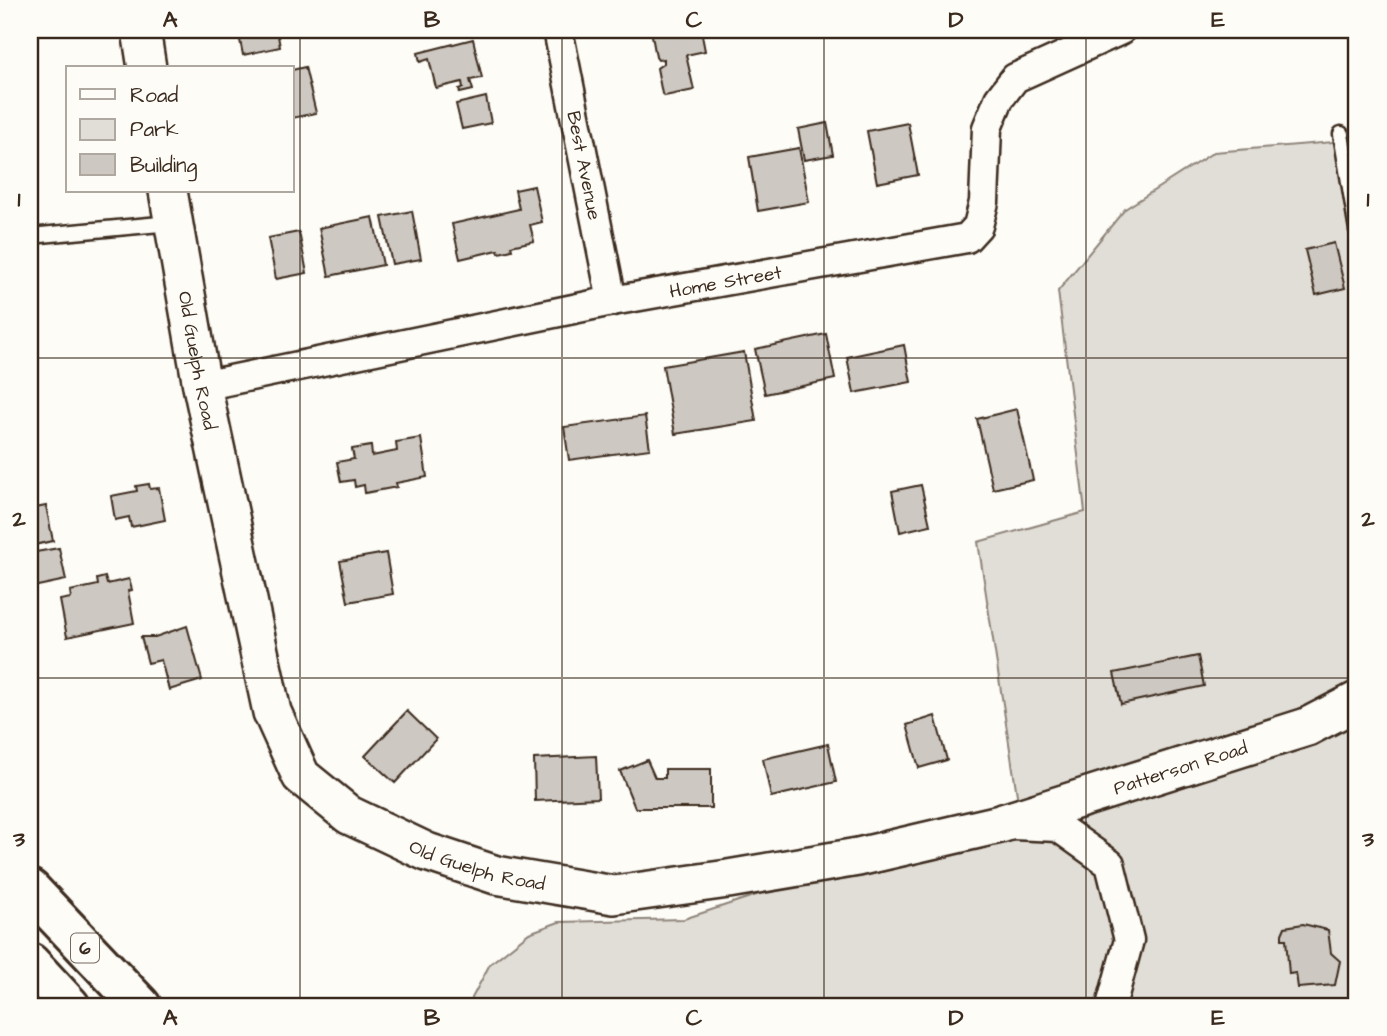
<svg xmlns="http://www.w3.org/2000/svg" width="1387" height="1036" viewBox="0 0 1387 1036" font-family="'Architects Daughter',sans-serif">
  <rect width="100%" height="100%" fill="#fdfcf7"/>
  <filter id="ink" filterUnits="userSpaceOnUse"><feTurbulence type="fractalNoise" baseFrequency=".0143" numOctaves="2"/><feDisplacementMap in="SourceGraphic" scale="14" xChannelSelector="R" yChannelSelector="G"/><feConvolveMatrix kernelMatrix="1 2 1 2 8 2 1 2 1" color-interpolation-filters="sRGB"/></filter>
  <g filter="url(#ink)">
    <path fill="#e1ded7" stroke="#8e847a" stroke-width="2" d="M1357 140V1006H472V998L490 964 529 933 559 922 684 919 1019 808 978 542 1085 512 1058 291 1125 209 1214 152Z"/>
    <path fill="#cdc8c2" stroke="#3b2a1e" stroke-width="2" d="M238 30H277L280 47 243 55Z
      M651 30H701L705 51 686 55 694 90 665 96 662 94 657 68 664 63V59L658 60 656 57Z
      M473 39 482 78 470 80 473 90 460 93 459 89 463 88 462 82 436 88 429 59 420 62 418 53Z
      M305 67 316 113 292 118V70Z
      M486 97 491 123 462 129 456 104Z
      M827 123 833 155 804 160 798 129Z
      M908 123 918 175 877 183 867 131Z
      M799 148 809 202 758 211 749 157Z
      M534 186 542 222 530 225 534 241 511 246 512 250 499 253 498 250 460 259 452 224 519 209 515 190Z
      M412 211 421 259 392 264 382 217Z
      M373 217 383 265 329 276 319 228Z
      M299 232 307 273 276 279 268 238Z
      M1334 243 1345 288 1316 295 1305 250Z
      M826 334 835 379 765 394 755 349Z
      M904 345 911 382 854 393 847 357Z
      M744 352 756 421 675 434 663 366Z
      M1017 409 1033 480 993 489 977 419Z
      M645 416 650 449 569 460 564 427Z
      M421 438 427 477 396 483 397 487 365 493 364 485 355 487 354 480 341 482 337 462 354 459 352 449 371 446 372 456 397 451 396 442Z
      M149 484 150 489 159 488 165 520 131 527 129 517 115 520 111 496 137 491 136 486Z
      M921 485 930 525 900 532 892 491Z
      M46 506 53 541 30 546V509Z
      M59 548 66 580 33 587 30 553Z
      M386 553 393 594 348 602 340 561Z
      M105 577 107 584 129 579 132 590 128 591 134 623 67 637 60 600 71 598 70 591 98 585 97 579Z
      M187 626 202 680 169 690 161 660 148 663 141 637H155Z
      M1198 656 1204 686 1121 704 1114 673Z
      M407 711 436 739 395 783 365 756Z
      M935 716 947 760 919 768 907 725Z
      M828 744 836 782 771 797 763 759Z
      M596 756 598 798 535 801 534 759Z
      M647 760 655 778H665V769H711V808H635L620 771Z
      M1303 924 1328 930 1331 953 1340 961 1335 985 1298 988 1296 973 1289 974 1286 939H1282V934L1285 927Z"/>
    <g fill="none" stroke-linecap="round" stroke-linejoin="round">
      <g stroke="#3b2a1e" stroke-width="19">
        <path id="service" d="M1341 134 1357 230
          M30 236 171 223"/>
      </g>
      <g stroke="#3b2a1e" stroke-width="33">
        <g id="minor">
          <path id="s1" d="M558 30 612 301"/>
          <path id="s2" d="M202 386 612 301 967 238 978 226 984 202 987 128 999 99 1015 78 1121 30"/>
          <path d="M1013 825 1058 827 1110 864 1129 940 1111 1006"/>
        </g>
      </g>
      <g stroke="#3b2a1e" stroke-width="42">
        <g id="tertiary">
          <path d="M141 30 147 68"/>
          <path id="s3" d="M168 191 202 386 272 712 301 776 349 815 427 852 496 875 614 895 728 879 858 857 1000 824 1307 727 1357 701"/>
        </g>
      </g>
      <g stroke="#3b2a1e" stroke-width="44">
        <path id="motorway" d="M30 889 141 1006
          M30 963 70 1006"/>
      </g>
      <use href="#service" stroke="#fdfcf7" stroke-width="14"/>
      <use href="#minor" stroke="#fdfcf7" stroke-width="28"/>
      <use href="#tertiary" stroke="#fdfcf7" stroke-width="37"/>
      <use href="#motorway" stroke="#fdfcf7" stroke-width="38"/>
    </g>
  </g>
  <path fill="none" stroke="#3b2a1e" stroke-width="2" stroke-opacity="0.55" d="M300 30V1006M562 30V1006M824 30V1006M1086 30V1006M30 358H1357M30 678H1357"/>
  <g text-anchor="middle" stroke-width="7" stroke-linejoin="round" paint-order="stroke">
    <rect fill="#fdfcf7" stroke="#75695f" stroke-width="2" x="71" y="933.5" width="28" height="29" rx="5"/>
    <g font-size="18" font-weight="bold" fill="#3b2a1e">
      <text x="85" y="954">6</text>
    </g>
    <g font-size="19" fill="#3b2a1e" stroke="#fdfcf7">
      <text dy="7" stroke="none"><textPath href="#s1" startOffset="138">Best Avenue</textPath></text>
      <text dy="7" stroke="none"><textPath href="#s2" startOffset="534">Home Street</textPath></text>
      <text dy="7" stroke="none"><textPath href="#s3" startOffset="172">Old Guelph Road</textPath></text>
      <text dy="7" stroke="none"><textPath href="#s3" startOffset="1524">Patterson Road</textPath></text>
      <text dy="7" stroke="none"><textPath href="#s3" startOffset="802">Old Guelph Road</textPath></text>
    </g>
  </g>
  <rect width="1387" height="1036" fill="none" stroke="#fdfcf7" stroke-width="77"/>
  <rect x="66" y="66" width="228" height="126" fill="#fdfcf7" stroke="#afa8a0" stroke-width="2"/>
  <rect x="80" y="89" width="35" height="10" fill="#fdfcf7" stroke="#afa8a0" stroke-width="2"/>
  <text x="130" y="102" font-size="21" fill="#3b2a1e">Road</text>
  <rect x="80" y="119" width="35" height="21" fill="#e1ded7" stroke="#afa8a0" stroke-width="2"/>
  <text x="130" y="136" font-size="21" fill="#3b2a1e">Park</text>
  <rect x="80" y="154" width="35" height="21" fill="#cdc8c2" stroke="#afa8a0" stroke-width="2"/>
  <text x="130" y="172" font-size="21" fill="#3b2a1e">Building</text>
  <rect x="38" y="38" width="1310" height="960" fill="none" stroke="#3b2a1e" stroke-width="2.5"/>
  <g font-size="23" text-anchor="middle" font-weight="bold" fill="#3b2a1e">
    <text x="170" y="27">A</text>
    <text x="432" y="27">B</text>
    <text x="694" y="27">C</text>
    <text x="956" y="27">D</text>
    <text x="1218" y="27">E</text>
    <text x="19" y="206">1</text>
    <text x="1368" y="206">1</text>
    <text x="19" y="526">2</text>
    <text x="1368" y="526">2</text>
    <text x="19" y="846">3</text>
    <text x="1368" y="846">3</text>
    <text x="170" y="1025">A</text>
    <text x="432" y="1025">B</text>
    <text x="694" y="1025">C</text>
    <text x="956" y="1025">D</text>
    <text x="1218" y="1025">E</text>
  </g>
</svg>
